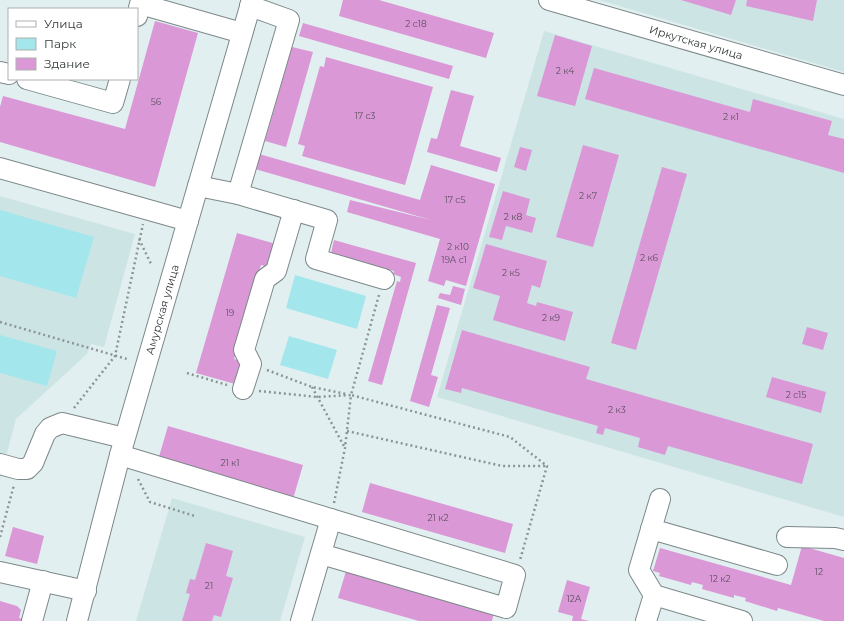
<svg xmlns="http://www.w3.org/2000/svg" width="844" height="621" viewBox="0 0 844 621" font-family="Montserrat,sans-serif">
  <rect width="100%" height="100%" fill="#e2eff0"/>
  <path fill="#cde4e5" d="M599 0H844V72Z
    M544 31 844 119V517L437 397Z
    M0 196 135 234 104 347 91 344 87 354 16 419 0 479Z
    M172 498 305 537 280 621H136Z"/>
  <path fill="#a3e6ec" d="M0 210 94 237 76 298 0 276Z
    M295 275 366 296 357 329 286 308Z
    M0 335 57 351 47 386 0 373Z
    M289 336 337 350 328 379 280 365Z"/>
  <path fill="#da98d6" d="M343 0H379L494 33 486 58 339 16Z
    M681 0H736L731 15Z
    M747 0H817L813 21 746 6Z
    M155 21 198 33 155 187 0 142V107L3 96 125 129Z
    M303 23 453 66 449 79 299 36Z
    M555 35 592 46 575 106 537 96Z
    M292 47 313 52 286 147 265 141Z
    M326 57 433 87 405 185 302 156 305 146 298 144 320 66 324 67Z
    M594 68 750 112 753 99 832 121 828 135 844 139V173L585 99Z
    M451 90 474 96 460 146 501 158 497 172 427 152 431 138 437 139Z
    M583 145 619 155 593 247 556 237Z
    M520 147 532 150 526 171 514 167Z
    M259 154 420 200 431 165 495 184 466 286 446 280 444 286 428 281 440 239 347 212 350 200 431 220 255 169Z
    M662 167 687 174 636 350 611 343Z
    M503 191 530 199 526 215 536 218 532 233 506 226 502 240 489 237Z
    M237 233 276 244 269 267 261 265 234 359 241 361 235 384 196 373Z
    M334 240 416 263 382 385 368 381 397 281 400 282 401 277 393 274 394 271 331 253Z
    M486 244 547 261 540 288 532 285 527 303 536 306 537 302 573 312 565 341 493 320 500 296 473 288Z
    M453 286 465 289 461 305 438 298 440 293 450 295Z
    M437 305 450 308 431 375 438 377 429 407 410 401Z
    M807 327 828 333 823 350 802 344Z
    M462 330 590 367 586 379 813 444 802 484 668 446 665 455 638 447 640 438 605 428 603 435 596 433 598 426 462 388 461 393 445 389Z
    M772 377 826 392 821 413 766 397Z
    M168 426 303 465 293 499 158 460Z
    M370 483 513 524 505 553 362 512Z
    M13 527 44 536 37 564 5 556Z
    M206 543 233 551 226 576 233 578 221 617 214 615 212 621H182L190 594 186 593 190 579 195 580Z
    M802 546 844 558V621H824L778 608 777 611 745 601 746 598 734 595V598L702 589 703 585 692 582 691 585 659 576 660 573 653 571 660 548 791 585Z
    M346 571 494 612 492 621H419L338 598Z
    M567 580 590 587 581 619 589 621H572L573 616 558 612Z
    M0 601 17 606 21 610 19 618 24 619V621H0Z"/>
  <g fill="none" stroke-linecap="round" stroke-linejoin="round">
    <g stroke="#7c8889" stroke-width="22">
      <g id="minor">
        <path id="s1" d="M549 0 844 85"/>
        <path d="M137 16 140 4 242 33"/>
        <path d="M0 72 9 74"/>
        <path d="M27 79 113 103 120 79"/>
        <path d="M0 168 188 221"/>
        <path d="M198 186 238 194 327 220 316 259 384 279"/>
        <path d="M238 194 289 20 250 6"/>
        <path d="M243 389 251 364 244 350 265 279 276 271 294 210"/>
        <path d="M120 455 515 575 506 608 321 554"/>
        <path d="M0 464 18 469H27L33 463 45 434 50 428 62 423 124 438"/>
        <path d="M651 529 777 565"/>
        <path d="M787 537 835 538 844 540"/>
        <path d="M0 572 86 591"/>
        <path d="M654 595 639 570 660 499"/>
        <path d="M32 621 43 581"/>
        <path id="s2" d="M77 621 120 455 252 0"/>
        <path d="M301 621 331 519"/>
        <path d="M646 621 654 595 742 621"/>
      </g>
    </g>
    <path stroke="#8c9595" stroke-width="2.5" stroke-dasharray="2 3" stroke-linecap="butt" d="M139 239 152 266
      M379 295 351 395 510 437 547 466 520 560
      M0 322 127 359
      M267 370 312 387 346 394
      M187 373 227 385
      M312 387 345 448
      M259 391 317 397 351 395
      M74 408 115 356 143 224
      M347 431 502 466H546
      M138 479 150 502 195 516
      M334 503 345 448 351 395
      M0 537 14 485"/>
    <use href="#minor" stroke="#fff" stroke-width="20"/>
  </g>
  <g text-anchor="middle" stroke-width="3.5" stroke-linejoin="round" paint-order="stroke">
    <g font-size="9" fill="#5d5060">
      <text x="416" y="27">2 с18</text>
      <text x="565" y="74">2 к4</text>
      <text x="156" y="105">56</text>
      <text x="365" y="119">17 с3</text>
      <text x="731" y="120">2 к1</text>
      <text x="588" y="199">2 к7</text>
      <text x="455" y="203">17 с5</text>
      <text x="513" y="220">2 к8</text>
      <text x="458" y="250">2 к10</text>
      <text x="649" y="261">2 к6</text>
      <text x="454" y="263">19A с1</text>
      <text x="511" y="276">2 к5</text>
      <text x="230" y="316">19</text>
      <text x="551" y="321">2 к9</text>
      <text x="796" y="398">2 c15</text>
      <text x="617" y="413">2 к3</text>
      <text x="230" y="466">21 к1</text>
      <text x="438" y="521">21 к2</text>
      <text x="819" y="575">12</text>
      <text x="720" y="582">12 к2</text>
      <text x="209" y="589">21</text>
      <text x="574" y="602">12А</text>
    </g>
    <g font-size="11" fill="#333838" stroke="#fff">
      <text dy="4" stroke="none"><textPath href="#s1" startOffset="153">Иркутская улица</textPath></text>
      <text dy="4" stroke="none"><textPath href="#s2" startOffset="323">Амурская улица</textPath></text>
    </g>
  </g>
  <rect x="8" y="8" width="130" height="72" fill="#ffffff" stroke="#adafaf"/>
  <rect x="16" y="21" width="20" height="6" fill="#ffffff" stroke="#adafaf"/>
  <text x="44" y="28" font-size="12" fill="#333838">Улица</text>
  <rect x="16" y="38" width="20" height="12" fill="#a3e6ec" stroke="#adafaf"/>
  <text x="44" y="48" font-size="12" fill="#333838">Парк</text>
  <rect x="16" y="58" width="20" height="12" fill="#da98d6" stroke="#adafaf"/>
  <text x="44" y="68" font-size="12" fill="#333838">Здание</text>
</svg>
